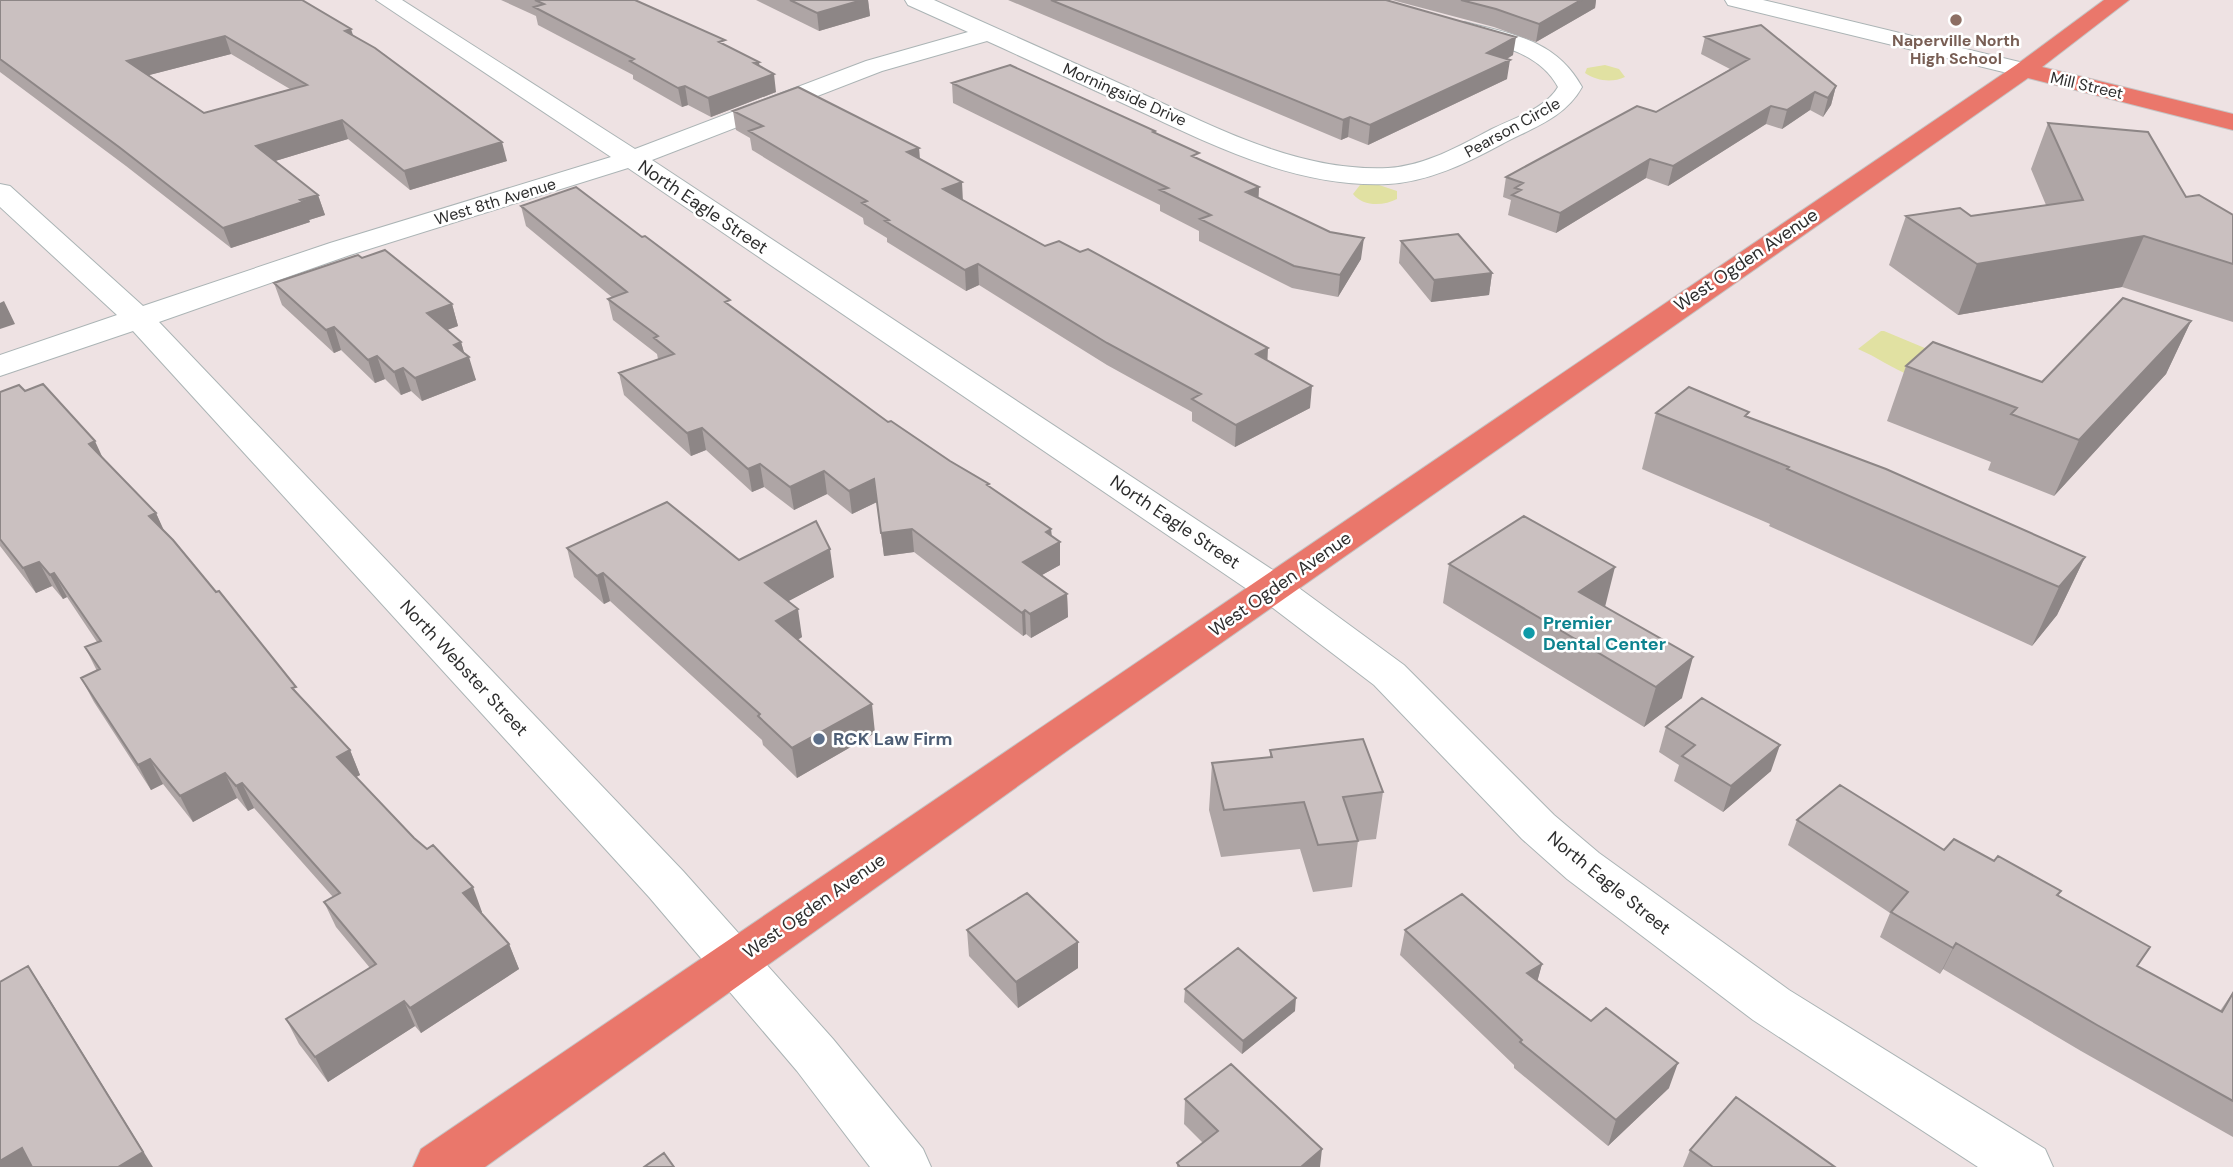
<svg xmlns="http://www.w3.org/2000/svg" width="2233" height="1167" viewBox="0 0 2233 1167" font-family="'DM Sans',sans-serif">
  <rect width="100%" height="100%" fill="#eee2e3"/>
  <path fill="#e1e1a2" d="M1605 65 1619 69 1625 77C1612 83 1597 81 1585 73L1587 68Z
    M1376 184 1397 191V199C1384 206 1363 207 1353 194L1360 185Z
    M1881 331H1884L1944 356 1912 376C1893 369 1877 357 1858 349Z"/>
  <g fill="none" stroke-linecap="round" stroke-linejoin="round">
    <g stroke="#abb4b5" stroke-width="2">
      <path id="minor" d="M376 0H402L635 149 866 61 968 32 908 5 905 0H934C1000 30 1066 59 1132 89 1213 126 1297 172 1388 168 1425 166 1459 146 1492 129 1514 118 1545 109 1558 87 1538 50 1493 44 1456 34L1453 29 1456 24 1464 22C1513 34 1556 40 1582 87 1565 118 1532 128 1502 144 1467 163 1428 182 1388 184 1296 188 1212 145 1131 107 1083 85 1035 63 987 41L882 71 652 160 1288 580 1404 665 1554 815 1599 853 1789 990 2045 1149 2053 1167H1978L1753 1020 1567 879 1522 839 1374 685 1260 598 628 168 350 255 159 322 683 871 833 1039 923 1149 931 1167H870L797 1071 649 897 133 331 0 376V355L117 315 0 207V184L10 186 143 306 330 243 611 157Z
        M1725 0H1763L2032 65 2036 70 2032 75 2024 77 1728 5Z"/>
    </g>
    <g stroke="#c4c4c4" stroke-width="2">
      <path id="major" d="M2104 0H2129L2042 67 2233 114V130L2028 78 1071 748 485 1167H413L421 1149 2016 65Z"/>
    </g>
    <use href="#minor" fill="#fff" fill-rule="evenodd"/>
    <use href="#major" fill="#ea776b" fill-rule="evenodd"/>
  </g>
  <path fill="#aea5a5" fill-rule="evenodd" d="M0 0 353 36 507 161 410 190 348 139 275 161 318 195 325 215 309 220 310 222 231 248 126 166 0 72ZM231 54 290 89 204 113 149 75Z
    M501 0H635L725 45 759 66 776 92 711 117 688 105 682 107 633 79V75L538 25 536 16Z
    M756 0H868L870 16 819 31Z
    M1008 0H1386L1513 55 1507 59V79L1368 145 1348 137 1341 140Z
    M1392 0H1596L1595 8 1536 42 1494 27Z
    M1705 37 1836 86 1831 105 1823 117 1810 110 1782 129 1766 124 1668 186 1646 178 1556 233 1508 215 1511 200 1503 197 1506 177 1656 112 1730 69 1701 54Z
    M952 83 1155 131V133L1199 159 1259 187 1258 198 1361 259 1338 297 1292 288 1199 241V231L1160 211V205L953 103Z
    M733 111 919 148 920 159 963 200 1045 246 1267 361 1310 408 1235 447 1192 421V412L1107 365 979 285 966 291 887 242V238L864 224 863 218 752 150 750 138 736 130Z
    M2048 123 2186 197 2233 215V322L2122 287 1958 315 1889 265 1906 216H1971L2046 205 2031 169Z
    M521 206 731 307 888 422 989 487 1051 529 1052 536 1060 542V565L1042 575 1067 594 1068 617 1031 638 1026 634 1023 636 914 552 884 556 877 502 852 514 827 494 794 510 764 487 752 492 706 450 691 456 624 395 619 373 658 359 657 354 613 320 608 299 613 298 526 226Z
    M1401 241 1492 273 1489 295 1431 302 1399 263Z
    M274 283 452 304 458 326 447 330 461 342 464 353 476 380 422 401 411 391 401 395 385 379 375 383 341 350 334 353 282 305Z
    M2191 321 2166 374 2054 496 1988 470 1991 462 1887 421 1906 366 2042 382Z
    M25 391 104 460 156 513 163 530 300 696 350 750 360 775 356 777 482 912 481 913 509 944 519 969 421 1033 415 1026 328 1082 299 1044 286 1019 370 968 336 927 324 902 333 897 254 808 248 811 237 798 193 822 163 784 151 790 94 702 81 678 97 671 85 647 97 642 67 597 63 599 52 586 36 593 0 546V392Z
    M1656 413 1747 417 2085 557 2057 615 2032 646 1769 526 1770 524 1642 469Z
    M567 548 739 560 834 577 788 601 802 637 798 640 875 733 797 778 763 745 762 740 610 601 604 604 574 577Z
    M1449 564 1605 607 1682 698 1644 727 1443 603Z
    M1666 727 1771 771 1723 812 1674 781 1679 765 1659 752Z
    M1270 750 1383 792 1376 839 1358 841 1352 887 1313 892 1300 849 1221 857 1209 810 1212 763 1270 757Z
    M1797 820 1994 861 2061 891 2058 896 2138 967 2220 1011 2233 992V1137L2081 1051 1943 969 1940 974 1880 937 1890 913 1788 845Z
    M967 930 1078 942V968L1018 1008 969 956Z
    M1405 930 1542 964 1537 981 1669 1088 1608 1146 1514 1068V1065L1400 955Z
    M1185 989 1295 1011 1242 1054 1184 1002Z
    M1185 1099 1320 1167H1177V1163L1203 1143 1184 1124Z
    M1690 1150 1835 1167H1683Z"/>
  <path fill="#8d8686" d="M862 0H868L870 16 819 31 817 13Z
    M1581 0H1596L1595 8 1536 42 1539 24Z
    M351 29 357 47 345 31Z
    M225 36 231 54 134 79 127 61Z
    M1516 37 1513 55 1486 71 1510 60 1507 79 1368 145 1370 125 1487 53Z
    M759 62 761 78 774 74 776 92 711 117 708 98 754 63Z
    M685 86 688 105 682 107 678 88Z
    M1836 86 1831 105 1823 117 1828 98Z
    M1815 92 1810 110 1782 129 1787 110Z
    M1771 106 1766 124 1668 186 1673 166Z
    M1350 117 1348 137 1341 140 1343 120Z
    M342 120 348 139 262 165 256 146Z
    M502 142 507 161 410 190 404 171Z
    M919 148 920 167 907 152Z
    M1650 159 1646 178 1556 233 1560 213Z
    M962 182 963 202 943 189Z
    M1259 187 1258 208 1246 192Z
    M318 195 325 215 309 220 310 222 231 248 223 228Z
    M2144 236 2122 287 1958 315 1977 264Z
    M1364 238 1361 259 1338 297 1340 275Z
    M978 264 979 285 966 291 965 270Z
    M1492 273 1489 295 1431 302 1434 280Z
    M4 301 15 324 0 329V303Z
    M452 304 458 326 433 335 427 313Z
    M2191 321 2166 374 2054 496 2079 440Z
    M334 327 341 350 334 353 326 330Z
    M461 342 466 359 469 357 476 380 422 401 415 378 454 345Z
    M1268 348 1267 370 1256 354Z
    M377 356 385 379 375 383 368 360Z
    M403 368 411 391 401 395 394 372Z
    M1312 386 1310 408 1235 447 1236 425Z
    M702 428 706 450 691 456 687 433Z
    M95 441 106 465 89 444Z
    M760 464 764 487 752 492 748 469Z
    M824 471 827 494 794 510 790 487Z
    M874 479 877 502 852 514 849 491Z
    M156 513 167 537 149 516Z
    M912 529 914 552 884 556 881 533Z
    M1051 529 1052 546 1060 542V565L1024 585 1023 562 1046 532Z
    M830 549 834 577 770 611 765 583Z
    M2085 557 2057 615 2032 646 2059 587Z
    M39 562 52 586 36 593 23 568Z
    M1615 567 1605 607 1579 592Z
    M54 573 67 597 63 599 50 575Z
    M603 573 610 601 604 604 597 576Z
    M1067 594 1068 617 1031 638 1030 614Z
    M798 609 802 637 780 649 776 621Z
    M1025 610 1026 634 1023 636 1022 613Z
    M1693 657 1682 698 1644 727 1656 687Z
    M872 704 875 733 797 778 792 748Z
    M1780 745 1771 771 1723 812 1731 786Z
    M350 750 360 775 347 782 337 757Z
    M150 759 163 784 151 790 138 765Z
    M225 773 237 798 193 822 180 796Z
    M242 783 254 808 248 811 236 786Z
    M473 887 482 912 472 918 463 893Z
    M1078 942V968L1018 1008 1016 982Z
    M1956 943 1943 969 1940 974 1953 948Z
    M509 944 519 969 421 1033 410 1008Z
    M1542 964 1535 990 1527 973Z
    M28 966 45 992 153 1167H118Z
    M1296 998 1295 1011 1242 1054 1243 1041Z
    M404 1001 415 1026 328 1082 315 1057Z
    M1678 1063 1669 1088 1608 1146 1616 1120Z
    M22 1148 35 1167H0V1161Z
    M1322 1149 1320 1167H1301Z"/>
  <path fill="#cac0c0" stroke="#8d8686" stroke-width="2" fill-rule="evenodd" d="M0 0H302L351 29 345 31 375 48 502 142 404 171 342 120 256 146 318 195 300 200 303 202 223 228 119 147 0 59ZM225 36 307 85 204 113 127 61Z
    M535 0H635L725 40 719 42 759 62 754 63 774 74 708 98 685 86 678 88 630 61 634 59 534 7 544 4Z
    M790 0H862L817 13Z
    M1051 0H1386L1516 37 1487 53 1510 60 1370 125 1350 117 1343 120Z
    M1461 0H1581L1539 24 1496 9Z
    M1761 25 1836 86 1828 98 1815 92 1787 110 1771 106 1673 166 1650 159 1560 213 1512 195 1521 190 1515 188 1523 183 1506 177 1637 106 1656 112 1749 59 1705 37Z
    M1010 65 1155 131 1153 132 1199 153 1192 156 1259 187 1246 192 1330 232 1364 238 1340 275 1294 266 1200 219 1211 215 1160 190 1168 188 952 83Z
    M798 87 919 148 907 152 962 182 943 189 1045 246 1059 241 1080 252 1088 249 1268 348 1256 354 1312 386 1236 425 1192 399 1201 394 1107 343 978 264 965 270 885 221 889 220 862 203 867 201 749 131 763 126 733 111Z
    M2048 123 2148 132 2186 197 2199 195 2233 215V264L2144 236 1977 264 1906 216 1960 208 1971 216 2083 200Z
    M576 187 642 237 645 236 730 300 725 302 888 422 891 421 950 461 989 484 987 485 1051 529 1046 532 1060 542 1023 562 1067 594 1030 614 1025 610 1022 613 912 529 881 533 874 479 849 491 824 471 790 487 760 464 748 469 702 428 687 433 619 373 674 354 654 338 658 336 608 299 627 292 521 206Z
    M1458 234 1492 273 1434 280 1401 241Z
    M385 250 452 304 427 313 461 342 454 345 469 357 415 378 403 368 394 372 377 356 368 360 334 327 326 330 274 283 358 255 362 258Z
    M2123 298 2191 321 2079 440 2011 414 2017 408 1906 366 1933 342 2042 382Z
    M43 384 95 441 89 444 156 513 149 516 173 540 216 592 219 591 296 687 292 688 350 750 337 757 414 838 427 849 433 845 473 887 463 893 509 944 410 1008 404 1001 315 1057 286 1019 376 964 324 902 340 893 242 783 236 786 225 773 180 796 150 759 138 765 81 678 100 669 85 647 101 641 54 573 50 575 39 562 23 568 0 539V392L19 385 25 391Z
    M1689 387 1749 412 1745 416 1886 469 2085 557 2059 587 1787 469 1789 467 1656 413Z
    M667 502 739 560 816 521 830 549 765 583 798 609 776 621 872 704 792 748 758 716 760 714 603 573 597 576 567 548Z
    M1524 516 1615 567 1579 592 1693 657 1656 687 1449 564Z
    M1702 698 1780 745 1731 786 1682 756 1695 745 1666 727Z
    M1363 739 1383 792 1343 797 1358 841 1318 845 1304 802 1224 810 1212 763 1272 757 1270 750Z
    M1840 785 1944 850 1954 839 1994 861 1998 856 2061 891 2057 895 2150 947 2137 966 2222 1012 2233 993V1101L2097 1025 1956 943 1953 948 1891 912 1908 892 1797 820Z
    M1027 893 1078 942 1016 982 967 930Z
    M1462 894 1542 964 1527 973 1591 1021 1606 1008 1678 1063 1616 1120 1520 1042 1522 1040 1405 930Z
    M1238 948 1296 998 1243 1041 1185 989Z
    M28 966 143 1152 118 1167H32L22 1148 0 1161V982Z
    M1231 1064 1322 1149 1301 1167H1180L1177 1163 1218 1131 1185 1099Z
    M1736 1097 1835 1167H1713L1690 1150Z
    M664 1153 674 1167H644Z"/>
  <circle fill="#8d6e63" stroke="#fff" stroke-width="2.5" cx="1956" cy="20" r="7"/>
  <circle fill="#0f9aa8" stroke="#fff" stroke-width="2.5" cx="1529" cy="633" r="7"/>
  <circle fill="#5c6f8a" stroke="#fff" stroke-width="2.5" cx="819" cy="739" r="7"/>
  <g text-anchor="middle" stroke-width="5" stroke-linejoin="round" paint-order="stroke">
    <g font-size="16" font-weight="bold" fill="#785e54" stroke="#fff">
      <text x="1956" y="46">Naperville North<tspan x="1956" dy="18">High School</tspan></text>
    </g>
    <g font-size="16" fill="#2e2e2e" stroke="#fff">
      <text transform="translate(2087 85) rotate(13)" y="6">Mill Street</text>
      <text transform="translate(1125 94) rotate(24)" y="6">Morningside Drive</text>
      <text transform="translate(1512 127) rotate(-29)" y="6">Pearson Circle</text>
      <text transform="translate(495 201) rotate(-17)" y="6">West 8th Avenue</text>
    </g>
    <g font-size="18" fill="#2e2e2e" stroke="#fff">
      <text transform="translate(703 207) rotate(34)" y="6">North Eagle Street</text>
      <text transform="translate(1746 260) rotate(-34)" y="6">West Ogden Avenue</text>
      <text transform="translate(1175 522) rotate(34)" y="6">North Eagle Street</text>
      <text transform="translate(1280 584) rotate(-35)" y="6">West Ogden Avenue</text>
      <text transform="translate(464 668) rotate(47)" y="6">North Webster Street</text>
      <text transform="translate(1609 883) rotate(39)" y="6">North Eagle Street</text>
      <text transform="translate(814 906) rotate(-35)" y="6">West Ogden Avenue</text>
    </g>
    <g font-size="18" font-weight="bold" fill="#0d838f" stroke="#fff" text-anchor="start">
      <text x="1543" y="629">Premier<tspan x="1543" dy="21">Dental Center</tspan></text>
    </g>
    <g font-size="18" font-weight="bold" fill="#4e5e75" stroke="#fff" text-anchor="start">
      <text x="833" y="745">RCK Law Firm</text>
    </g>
  </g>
</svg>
